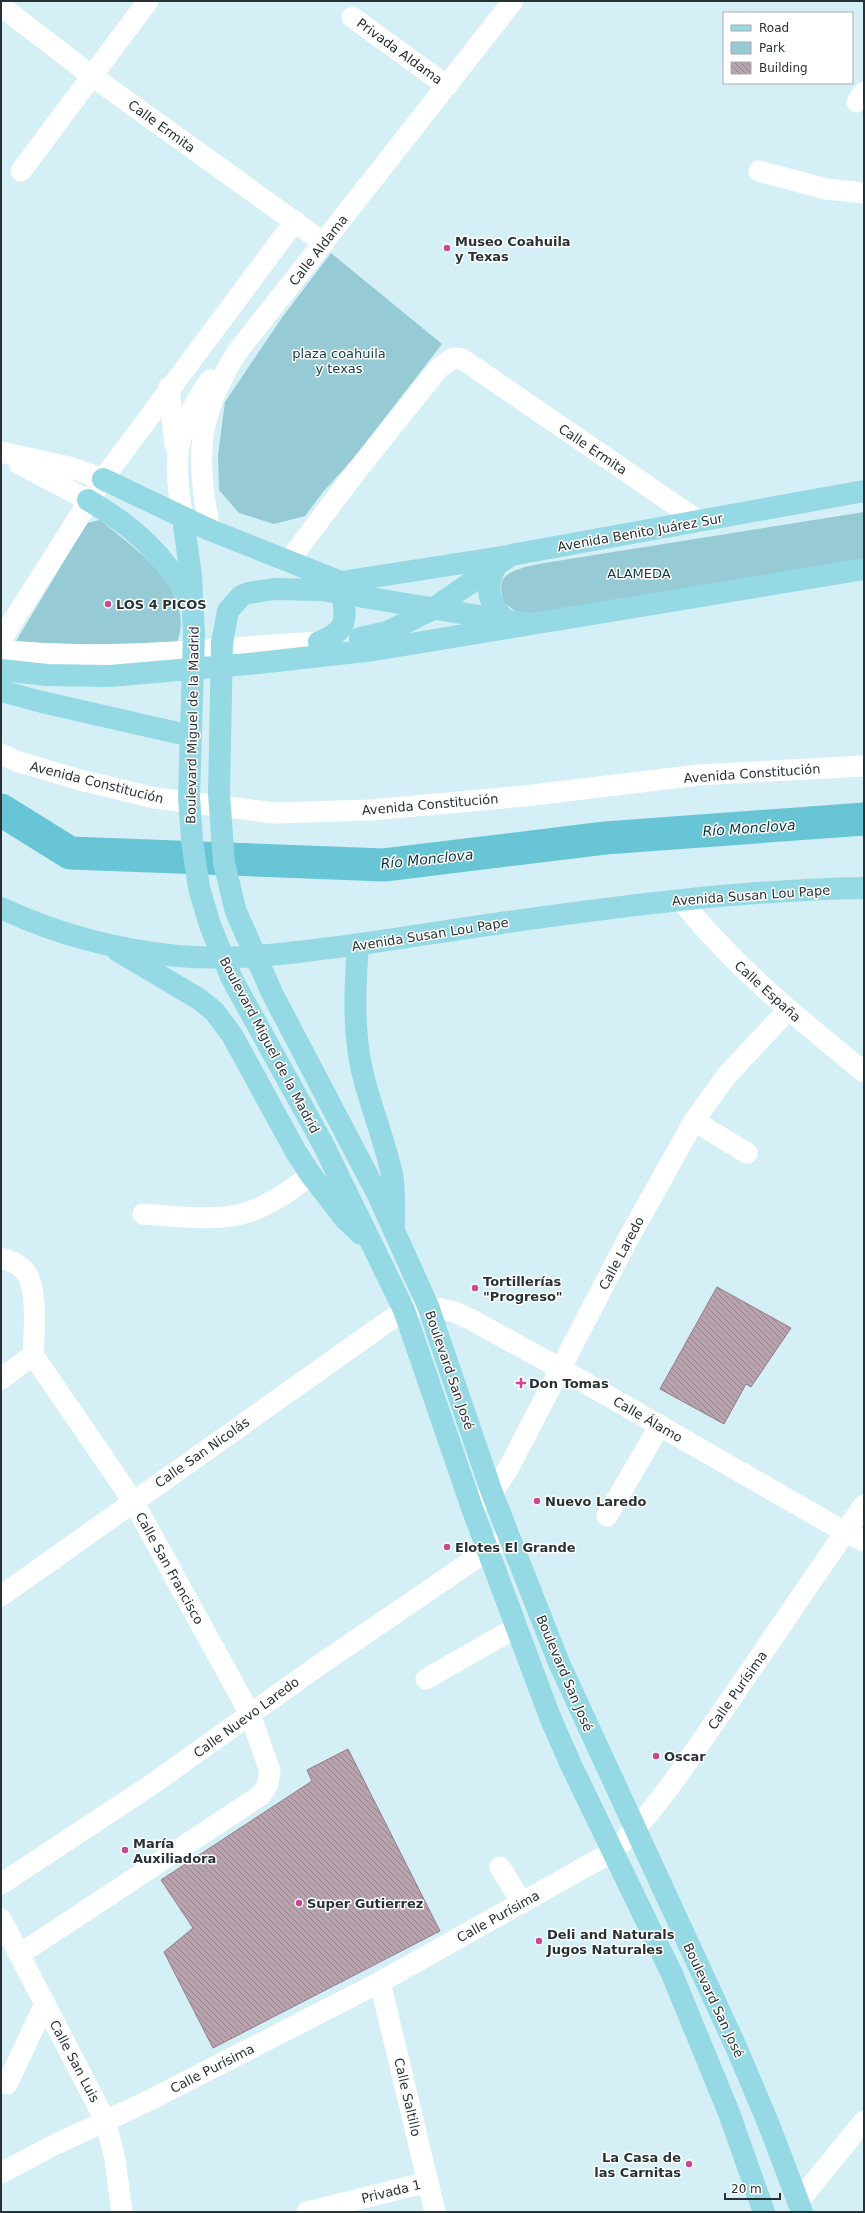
<svg xmlns="http://www.w3.org/2000/svg" width="865" height="2213" viewBox="0 0 865 2213" font-family="'DejaVu Sans',sans-serif">
  <defs>
    <pattern id="building-back-hatch" width="6" height="6" patternUnits="userSpaceOnUse"><rect width="6" height="6" fill="#b9a3ae"/><path d="M-1 5l2 2M0 0l6 6M5-1l2 2" fill="none" stroke="#96858e"/></pattern>
  </defs>
  <rect width="100%" height="100%" fill="#d4f0f6"/>
  <path fill="#96cbd5" d="M331 253 442 344 353 459 323 492 305 516 274 524 239 513 219 490 218 455 225 402 281 319Z
    M864 512V559L525 615 518 613 503 602C502 595 499 585 504 578 513 566 548 563 563 560Z
    M100 520C135 549 197 590 177 642L89 647 16 641 87 523Z"/>
  <g fill="none" stroke-linecap="round" stroke-linejoin="round">
    <path stroke="#68c5d6" stroke-width="33" d="M1 810 70 853 384 865 605 838 864 819"/>
  </g>
  <path fill="url(#building-back-hatch)" stroke="#937e88" d="M717 1287 791 1328 751 1387 746 1384 724 1424 660 1389Z
    M348 1749 440 1931 213 2048 164 1952 193 1928 161 1880 312 1781 307 1770Z"/>
  <g fill="none" stroke-linecap="round" stroke-linejoin="round">
    <path stroke="#fff" stroke-width="21" d="M1 6 92 76 324 243
      M352 17 447 86
      M857 102 864 92
      M21 171 148 1
      M759 171 826 189 864 193
      M169 387 175 445
      M1 452 69 467 103 479
      M19 464 88 500
      M183 518C172 457 175 431 210 380
      M210 530C195 457 197 414 238 351L513 1
      M288 562 355 473 439 368 453 358 462 359 471 365 700 522
      M1 640 103 479 295 221
      M1 650C107 662 213 648 319 642
      M1 754 16 761 80 780 155 798 275 813 371 810 525 796 698 775 864 766
      M681 900C733 966 799 1019 864 1072
      M694 1121 747 1153
      M143 1214C174 1216 215 1222 245 1213 269 1206 291 1190 311 1175
      M1 1258C9 1260 17 1263 23 1269 39 1285 34 1333 33 1355
      M1 1379 33 1355
      M472 1508 492 1493 508 1469 628 1239 694 1121 727 1075 788 1010
      M607 1516 660 1425
      M1 1596 404 1310 428 1306 455 1312 472 1320 561 1369 845 1532 864 1541
      M426 1679 517 1627
      M500 1867 522 1903
      M1 1884 151 1785 315 1668 510 1535
      M1 1919 105 2120 115 2159 122 2212
      M20 1954 261 1795 268 1784 270 1771 250 1714 133 1501 33 1355
      M380 1982 435 2212
      M7 2084 45 2004
      M1 2173 52 2146 150 2100 380 1982 612 1852C651 1817 680 1772 710 1729 762 1655 812 1579 864 1505
      M798 2202 864 2121
      M307 2212 428 2182"/>
    <path stroke="#95d9e5" stroke-width="22" d="M103 479 210 530 341 582C344 614 354 629 319 642
      M88 500C135 527 164 555 191 601
      M183 518 191 576 194 633 189 797 192 840 199 888 210 925 232 979 323 1144 404 1310 472 1508 550 1717 571 1765 672 1974 729 2113 764 2212
      M495 568C484 589 489 607 507 621
      M341 582 508 556
      M528 624 321 590 274 589 248 593 241 596 228 611 222 643 219 794 224 863 236 912 273 995 378 1195 428 1306 492 1493 559 1663 737 2049 769 2125 802 2212
      M360 638 387 632 431 610 511 555 864 491
      M1 670 47 675 110 676 258 663 374 650 864 569
      M1 691 42 702 191 736
      M1 908C56 934 118 950 178 956 221 960 264 956 306 951 371 944 436 932 501 923 621 906 743 890 864 888
      M358 945C355 986 353 1025 361 1066 369 1103 384 1138 392 1174 395 1190 394 1207 394 1223
      M118 951 199 999 214 1011 232 1035 296 1152 311 1175 345 1219 361 1234"/>
  </g>
  <g fill="#c74896" stroke="#fff" stroke-width="1.5">
    <circle cx="447" cy="248" r="4"/>
    <circle cx="108" cy="604" r="4"/>
    <circle cx="475" cy="1288" r="4"/>
    <path d="M519 1377h4v4h4v4h-4v4h-4v-4h-4v-4h4z"/>
    <circle cx="537" cy="1501" r="4"/>
    <circle cx="447" cy="1547" r="4"/>
    <circle cx="656" cy="1756" r="4"/>
    <circle cx="125" cy="1850" r="4"/>
    <circle cx="299" cy="1903" r="4"/>
    <circle cx="539" cy="1941" r="4"/>
    <circle cx="689" cy="2164" r="4"/>
  </g>
  <g text-anchor="middle" stroke-width="3" stroke-linejoin="round" paint-order="stroke">
    <g font-size="13" fill="#283235" stroke="#fff">
      <text transform="translate(400 51) rotate(36)" y="5">Privada Aldama</text>
      <text transform="translate(162 126) rotate(36)" y="5">Calle Ermita</text>
      <text transform="translate(318 250) rotate(-52)" y="5">Calle Aldama</text>
      <text transform="translate(593 449) rotate(34)" y="5">Calle Ermita</text>
      <text transform="translate(640 532) rotate(-10)" y="5">Avenida Benito Juárez Sur</text>
      <text transform="translate(192 725) rotate(-89)" y="5">Boulevard Miguel de la Madrid</text>
      <text transform="translate(752 773) rotate(-4)" y="5">Avenida Constitución</text>
      <text transform="translate(97 782) rotate(14)" y="5">Avenida Constitución</text>
      <text transform="translate(430 804) rotate(-5)" y="5">Avenida Constitución</text>
      <text transform="translate(751 895) rotate(-4)" y="5">Avenida Susan Lou Pape</text>
      <text transform="translate(430 934) rotate(-9)" y="5">Avenida Susan Lou Pape</text>
      <text transform="translate(768 991) rotate(42)" y="5">Calle España</text>
      <text transform="translate(270 1045) rotate(62)" y="5">Boulevard Miguel de la Madrid</text>
      <text transform="translate(621 1253) rotate(-62)" y="5">Calle Laredo</text>
      <text transform="translate(450 1370) rotate(71)" y="5">Boulevard San José</text>
      <text transform="translate(648 1419) rotate(30)" y="5">Calle Álamo</text>
      <text transform="translate(202 1452) rotate(-35)" y="5">Calle San Nicolás</text>
      <text transform="translate(170 1568) rotate(61)" y="5">Calle San Francisco</text>
      <text transform="translate(565 1673) rotate(67)" y="5">Boulevard San José</text>
      <text transform="translate(737 1690) rotate(-55)" y="5">Calle Purísima</text>
      <text transform="translate(246 1717) rotate(-36)" y="5">Calle Nuevo Laredo</text>
      <text transform="translate(498 1916) rotate(-29)" y="5">Calle Purísima</text>
      <text transform="translate(714 2000) rotate(65)" y="5">Boulevard San José</text>
      <text transform="translate(75 2061) rotate(62)" y="5">Calle San Luis</text>
      <text transform="translate(212 2068) rotate(-27)" y="5">Calle Purísima</text>
      <text transform="translate(408 2097) rotate(77)" y="5">Calle Saltillo</text>
      <text transform="translate(391 2191) rotate(-14)" y="5">Privada 1</text>
    </g>
    <g font-size="13" font-weight="bold" fill="#283235" stroke="#fff" text-anchor="start">
      <text x="455" y="246">Museo Coahuila<tspan x="455" dy="15">y Texas</tspan></text>
      <text x="116" y="609">LOS 4 PICOS</text>
      <text x="483" y="1286">Tortillerías<tspan x="483" dy="15">"Progreso"</tspan></text>
      <text x="529" y="1388">Don Tomas</text>
      <text x="545" y="1506">Nuevo Laredo</text>
      <text x="455" y="1552">Elotes El Grande</text>
      <text x="664" y="1761">Oscar</text>
      <text x="133" y="1848">María<tspan x="133" dy="15">Auxiliadora</tspan></text>
      <text x="307" y="1908">Super Gutierrez</text>
      <text x="547" y="1939">Deli and Naturals<tspan x="547" dy="15">Jugos Naturales</tspan></text>
      <text x="681" y="2162" text-anchor="end">La Casa de<tspan x="681" dy="15">las Carnitas</tspan></text>
    </g>
    <g font-size="13" fill="#0f3b43" stroke="#fff">
      <text x="339" y="358">plaza coahuila<tspan x="339" dy="15">y texas</tspan></text>
      <text x="639" y="578">ALAMEDA</text>
    </g>
    <g font-size="14" font-style="italic" fill="#06353c" stroke="#fff">
      <text transform="translate(749 828) rotate(-4)" y="5">Río Monclova</text>
      <text transform="translate(427 859) rotate(-6)" y="5">Río Monclova</text>
    </g>
  </g>
  <rect width="865" height="2213" fill="none" stroke="#283235" stroke-width="4"/>
  <rect x="723" y="12" width="130" height="72" fill="#ffffff" stroke="#a9adae"/>
  <rect x="731" y="25" width="20" height="6" fill="#95d9e5" stroke="#a9adae"/>
  <text x="759" y="32" font-size="12" fill="#283235">Road</text>
  <rect x="731" y="42" width="20" height="12" fill="#96cbd5" stroke="#a9adae"/>
  <text x="759" y="52" font-size="12" fill="#283235">Park</text>
  <rect x="731" y="62" width="20" height="12" fill="url(#building-back-hatch)" stroke="#a9adae"/>
  <text x="759" y="72" font-size="12" fill="#283235">Building</text>
  <path d="M725 2193v6h55v-6" fill="none" stroke="#283235" stroke-width="2"/>
  <text x="731" y="2193" font-size="12" fill="#283235" stroke="#ffffff" stroke-width="3" paint-order="stroke">20 m</text>
</svg>
